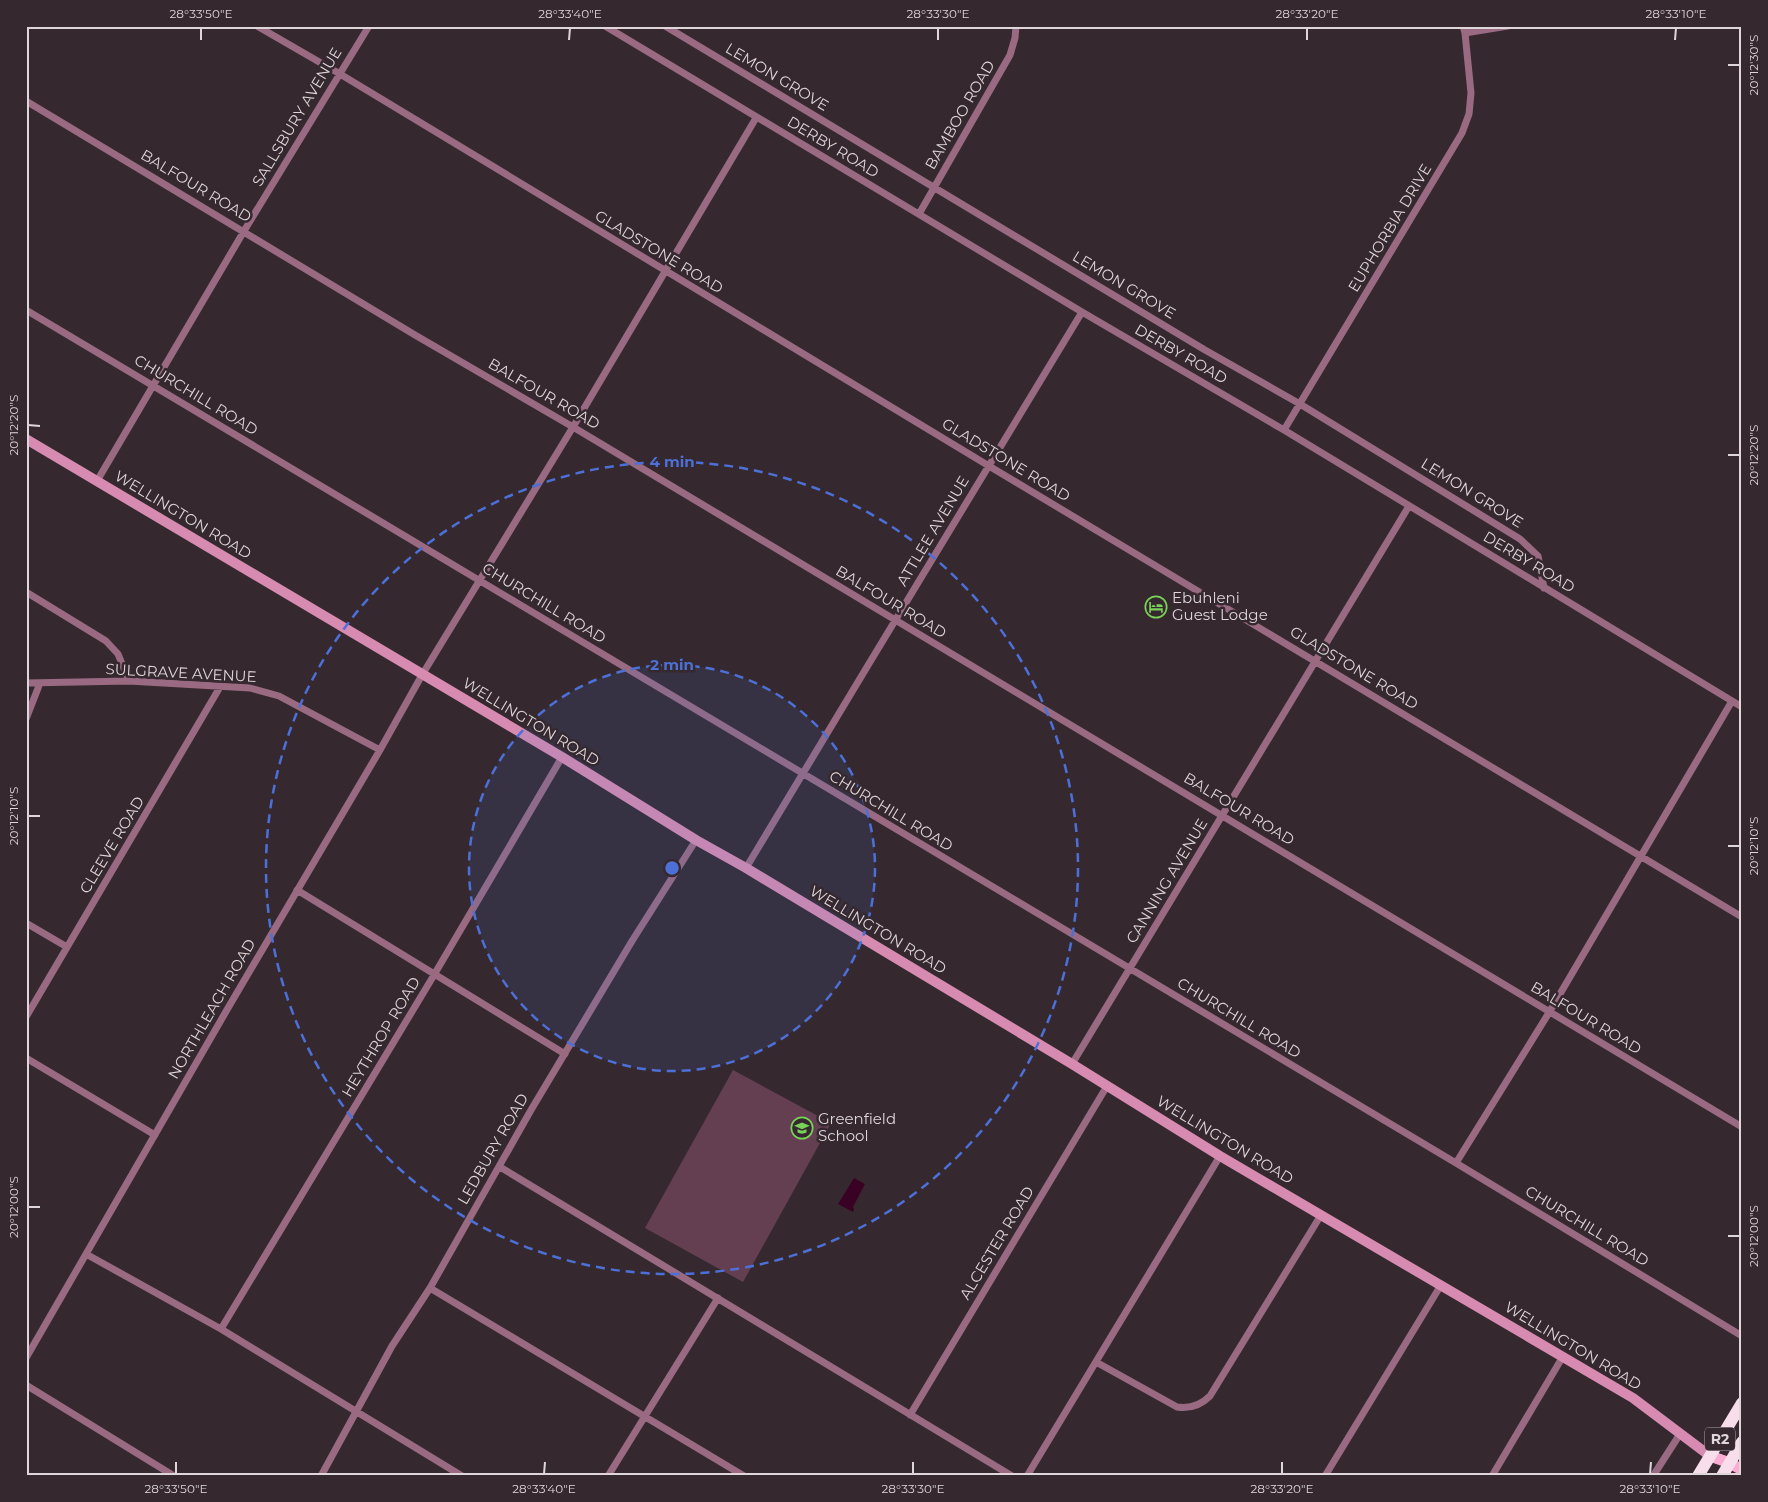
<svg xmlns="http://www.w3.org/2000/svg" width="1768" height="1502" viewBox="0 0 1768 1502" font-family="Montserrat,sans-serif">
  <rect width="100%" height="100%" fill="#35292f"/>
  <path fill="#643f52" d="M733 1070 831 1123 743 1282 645 1228Z"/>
  <path fill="#390225" d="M854 1178 865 1184 853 1207 854 1209 853 1212 838 1204Z"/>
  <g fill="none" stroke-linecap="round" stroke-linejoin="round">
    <path stroke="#996a81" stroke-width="7" d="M257 26 340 74 989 466 1742 917
      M605 26 1082 312 1284 430 1742 707
      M665 26 1205 350 1300 404 1520 539 1538 556 1544 588
      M1465 33 1508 26
      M26 101 415 335 573 427 1742 1127
      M919 214 1010 55 1015 38 1016 26
      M26 310 1456 1163 1742 1336
      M1284 430 1462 133 1469 114 1471 93 1465 33 1463 26
      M97 481 244 231 369 26
      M26 592 106 641 118 654 129 681
      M26 683 129 681 250 688 279 696 380 750
      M26 719 40 683
      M746 868C857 682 970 498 1082 312
      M297 890 565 1054
      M26 923 67 947
      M26 1017 220 687
      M26 1058 155 1135
      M1072 1064 1409 506
      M1456 1163 1550 1011 1732 701
      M500 1167 1012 1476
      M86 1254 221 1329 462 1476
      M430 1288 744 1476
      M221 1329 434 975 562 757
      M26 1358 228 1008 380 750 422 675 573 427 756 118
      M1096 1362 1177 1407C1190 1409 1201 1405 1210 1396L1321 1215
      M26 1385 174 1476
      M910 1415 1107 1086
      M321 1476 392 1346 430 1288 531 1110 632 941 696 840
      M608 1476 718 1298
      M1027 1476 1220 1156
      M1325 1476 1441 1285
      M1492 1476 1562 1358
      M1653 1476 1680 1434"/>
    <path stroke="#d78bb1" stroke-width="10" d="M26 439 562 757 696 840 746 868 1072 1064 1220 1156 1633 1398 1710 1456"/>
    <path stroke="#fbacd3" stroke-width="11" d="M1710 1456 1730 1463 1742 1470"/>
    <path stroke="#f7deea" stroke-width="12" d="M1698 1476 1742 1403
      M1722 1476 1742 1442"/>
  </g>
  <path fill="none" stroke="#ded6d9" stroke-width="2" d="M201 40V28M569 40 570 28M938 40V28M1307 40V28M1675 40 1676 28M1728 65H1740M28 425 40 426M1728 455H1740M28 816H40M1728 846H1740M28 1207H40M1728 1236H1740M176 1474V1462M544 1474 545 1462M913 1474V1462M1282 1474V1462M1650 1474 1651 1462"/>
  <circle cx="672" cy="868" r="203" fill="#4d70d8" fill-opacity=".12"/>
  <g fill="none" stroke="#4d70d8" stroke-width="2.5" stroke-dasharray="9 6">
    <circle cx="672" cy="868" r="203"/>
    <circle cx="672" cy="868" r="406"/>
  </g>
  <defs>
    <g id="hotel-ring" transform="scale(1.125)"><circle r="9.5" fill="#35292f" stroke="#79d158" stroke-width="1.5"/><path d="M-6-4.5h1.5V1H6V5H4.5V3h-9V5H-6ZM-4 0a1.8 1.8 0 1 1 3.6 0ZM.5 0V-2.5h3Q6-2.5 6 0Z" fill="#79d158"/></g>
    <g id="school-ring" transform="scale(1.125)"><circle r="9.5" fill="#35292f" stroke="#79d158" stroke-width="1.5"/><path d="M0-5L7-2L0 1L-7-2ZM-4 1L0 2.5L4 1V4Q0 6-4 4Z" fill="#79d158"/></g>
  </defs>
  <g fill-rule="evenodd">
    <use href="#hotel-ring" x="1156" y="607"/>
    <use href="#school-ring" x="802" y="1128"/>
  </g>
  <g text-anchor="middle" stroke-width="5" stroke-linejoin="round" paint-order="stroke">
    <rect fill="#35292f" stroke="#aba2a6" stroke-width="1" x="1705" y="1427.5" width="30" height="23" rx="4"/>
    <g font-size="14" font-weight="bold" fill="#ded6d9">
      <text x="1720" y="1444">R2</text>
    </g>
    <g font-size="15" fill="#ded6d9" stroke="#35292f">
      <text transform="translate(777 77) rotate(31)" y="5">LEMON GROVE</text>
      <text transform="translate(960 115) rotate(-60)" y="5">BAMBOO ROAD</text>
      <text transform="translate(297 117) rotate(-59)" y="5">SALLSBURY AVENUE</text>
      <text transform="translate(833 147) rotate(31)" y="5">DERBY ROAD</text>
      <text transform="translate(196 186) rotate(31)" y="5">BALFOUR ROAD</text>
      <text transform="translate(1390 228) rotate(-59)" y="5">EUPHORBIA DRIVE</text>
      <text transform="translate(659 252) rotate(31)" y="5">GLADSTONE ROAD</text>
      <text transform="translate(1124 285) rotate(31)" y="5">LEMON GROVE</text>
      <text transform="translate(1181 354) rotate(30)" y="5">DERBY ROAD</text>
      <text transform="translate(544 394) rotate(30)" y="5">BALFOUR ROAD</text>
      <text transform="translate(196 395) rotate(31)" y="5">CHURCHILL ROAD</text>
      <text transform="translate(1006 460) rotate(31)" y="5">GLADSTONE ROAD</text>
      <text transform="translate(1472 493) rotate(32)" y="5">LEMON GROVE</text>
      <text transform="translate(183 515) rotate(31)" y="5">WELLINGTON ROAD</text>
      <text transform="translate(933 531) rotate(-59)" y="5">ATTLEE AVENUE</text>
      <text transform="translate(1529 562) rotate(31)" y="5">DERBY ROAD</text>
      <text transform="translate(891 602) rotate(31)" y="5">BALFOUR ROAD</text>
      <text transform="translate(544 603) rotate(31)" y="5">CHURCHILL ROAD</text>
      <text transform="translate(1354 668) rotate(31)" y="5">GLADSTONE ROAD</text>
      <text transform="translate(181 673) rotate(3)" y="5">SULGRAVE AVENUE</text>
      <text transform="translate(531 722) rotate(31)" y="5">WELLINGTON ROAD</text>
      <text transform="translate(1239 809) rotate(31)" y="5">BALFOUR ROAD</text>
      <text transform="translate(891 811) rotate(31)" y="5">CHURCHILL ROAD</text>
      <text transform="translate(112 845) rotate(-59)" y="5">CLEEVE ROAD</text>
      <text transform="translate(1167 881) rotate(-59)" y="5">CANNING AVENUE</text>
      <text transform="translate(878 930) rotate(31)" y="5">WELLINGTON ROAD</text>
      <text transform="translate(212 1009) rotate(-60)" y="5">NORTHLEACH ROAD</text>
      <text transform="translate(1239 1018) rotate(31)" y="5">CHURCHILL ROAD</text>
      <text transform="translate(1586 1018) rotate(31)" y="5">BALFOUR ROAD</text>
      <text transform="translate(381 1037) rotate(-59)" y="5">HEYTHROP ROAD</text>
      <text transform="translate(1225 1140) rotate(31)" y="5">WELLINGTON ROAD</text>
      <text transform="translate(493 1149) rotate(-60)" y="5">LEDBURY ROAD</text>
      <text transform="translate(1587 1226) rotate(31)" y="5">CHURCHILL ROAD</text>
      <text transform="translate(997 1243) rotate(-59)" y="5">ALCESTER ROAD</text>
      <text transform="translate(1573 1346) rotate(31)" y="5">WELLINGTON ROAD</text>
    </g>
    <g font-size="15" fill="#ded6d9" stroke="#35292f" text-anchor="start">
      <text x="1172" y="603">Ebuhleni<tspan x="1172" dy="17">Guest Lodge</tspan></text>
      <text x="818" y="1124">Greenfield<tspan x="818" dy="17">School</tspan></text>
    </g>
  </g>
  <circle cx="672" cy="868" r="8" fill="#4d70d8" stroke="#35292f" stroke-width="2.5"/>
  <g font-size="15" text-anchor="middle" font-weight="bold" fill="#4d70d8" stroke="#35292f" stroke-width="5" stroke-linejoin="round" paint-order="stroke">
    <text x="672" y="467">4 min</text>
    <text x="672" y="670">2 min</text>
  </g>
  <rect width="1768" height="1502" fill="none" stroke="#35292f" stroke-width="55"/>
  <rect x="28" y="28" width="1712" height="1446" fill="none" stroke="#ded6d9" stroke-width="2"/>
  <g font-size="12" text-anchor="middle" fill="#ded6d9">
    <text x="201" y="18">28°33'50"E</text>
    <text x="570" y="18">28°33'40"E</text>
    <text x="938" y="18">28°33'30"E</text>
    <text x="1307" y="18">28°33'20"E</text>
    <text x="1676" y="18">28°33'10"E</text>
    <text transform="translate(1754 65) rotate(-90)" y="4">20°12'30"S</text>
    <text transform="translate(14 425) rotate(-90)" y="4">20°12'20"S</text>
    <text transform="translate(1754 455) rotate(-90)" y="4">20°12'20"S</text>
    <text transform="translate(14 816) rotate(-90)" y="4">20°12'10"S</text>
    <text transform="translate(1754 846) rotate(-90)" y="4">20°12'10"S</text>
    <text transform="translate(14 1207) rotate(-90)" y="4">20°12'00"S</text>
    <text transform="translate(1754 1236) rotate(-90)" y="4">20°12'00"S</text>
    <text x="176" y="1493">28°33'50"E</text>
    <text x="544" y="1493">28°33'40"E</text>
    <text x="913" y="1493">28°33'30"E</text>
    <text x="1282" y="1493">28°33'20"E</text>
    <text x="1650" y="1493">28°33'10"E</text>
  </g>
</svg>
